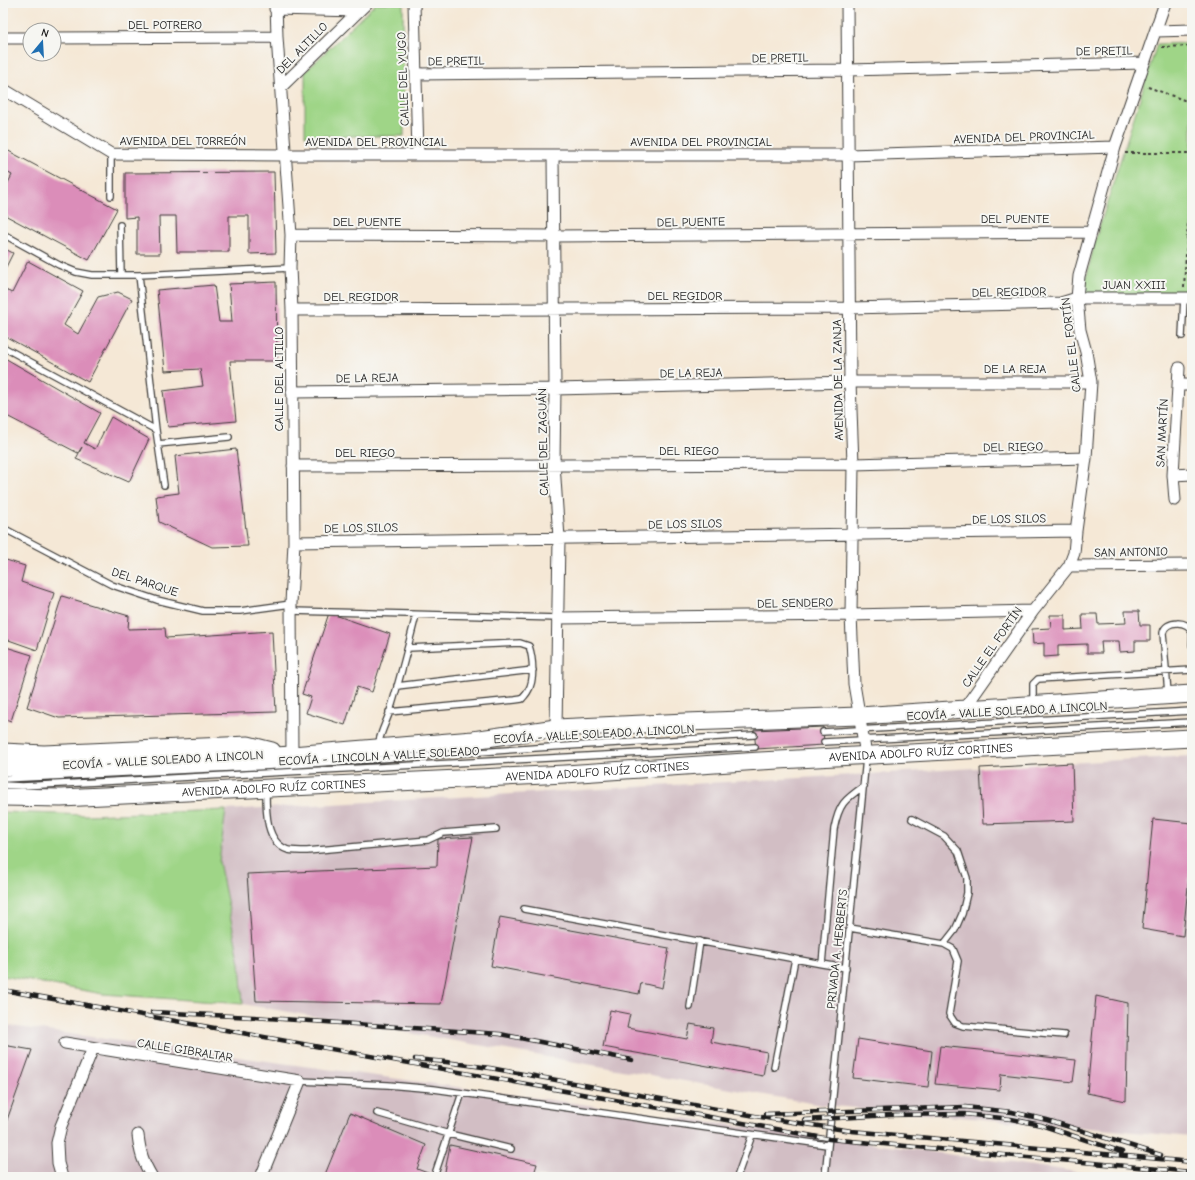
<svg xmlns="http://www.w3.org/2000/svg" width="1195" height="1180" viewBox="0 0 1195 1180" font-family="'Comic Neue',sans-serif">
  <rect width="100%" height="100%" fill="#f6f6f2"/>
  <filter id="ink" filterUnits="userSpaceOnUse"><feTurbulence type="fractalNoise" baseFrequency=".025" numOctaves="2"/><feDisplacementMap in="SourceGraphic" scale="8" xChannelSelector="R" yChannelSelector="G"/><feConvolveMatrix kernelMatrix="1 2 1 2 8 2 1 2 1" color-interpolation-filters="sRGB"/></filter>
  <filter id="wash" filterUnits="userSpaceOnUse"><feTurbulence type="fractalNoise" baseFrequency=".012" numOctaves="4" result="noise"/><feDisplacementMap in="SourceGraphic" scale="16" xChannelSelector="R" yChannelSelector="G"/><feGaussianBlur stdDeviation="0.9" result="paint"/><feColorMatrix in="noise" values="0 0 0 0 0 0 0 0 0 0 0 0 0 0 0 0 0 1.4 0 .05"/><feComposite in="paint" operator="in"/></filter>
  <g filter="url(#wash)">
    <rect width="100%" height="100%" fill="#f5e8d6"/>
    <path fill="#d2bec4" d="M1192 756V1137L822 1105 243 1004 240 963 219 862 226 810Z
      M3 1025 1114 1177H3Z"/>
    <path fill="#9fd587" stroke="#5e7852" d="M376 3H403L404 136H305V72Z
      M1192 43V294L1088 295 1083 292 1095 241 1157 44Z
      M226 810 219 862 240 963 243 1004 103 994 3 976V812L87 815Z"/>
    <g id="blocks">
      <path fill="#db8db9" d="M3 148 117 209 89 260 3 214V193L12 175 3 170Z
        M274 172 276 253 249 254V216H229V252H177L176 216H159L160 254H137V217L125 218V173Z
        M3 248 13 253 3 273Z
        M28 261 83 291 64 325 78 334 98 297 118 292 132 299 88 382 3 335V289L12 293Z
        M276 282 277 361H230L236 421 168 427 163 391 203 386 200 369 165 371 157 290 214 285 219 322H232L229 284Z
        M3 357 100 413 84 443 95 449 111 417 149 439 129 482 76 459 82 447 78 453 3 414Z
        M236 449 248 546 212 547 159 522 156 496 179 493 175 456Z
        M3 559 25 566 21 582 54 593 37 650 3 638Z
        M62 596 129 616 128 629 165 628 166 638 272 631 276 712 59 718 27 707Z
        M1125 611H1139L1140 625H1150V641H1135V651L1120 652 1119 641H1101L1102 653H1087V644L1058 645V656L1044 657V643L1033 644 1032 629 1051 628 1050 615H1065V630L1083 629 1082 614H1097L1098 624 1126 623Z
        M329 613 390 634 372 692 357 687 345 725 306 713 311 697 302 694Z
        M3 646 32 655 11 721 3 718Z
        M823 727 824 745 756 749 754 730Z
        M1072 763 1074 821 983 824 980 768Z
        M1153 819 1192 823V847L1183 936 1142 929Z
        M473 837 441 1004 256 1001 247 874 437 866 438 839Z
        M500 917 669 948 662 988 641 983 639 994 491 966Z
        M1096 996 1128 1003 1126 1101 1087 1093Z
        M610 1010 630 1014 627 1028 687 1039 690 1024 713 1028 711 1042 767 1052 763 1076 603 1047Z
        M858 1039 932 1051 928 1087 853 1078Z
        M3 1045 32 1050 3 1131Z
        M940 1046 1076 1060 1073 1082 1001 1074 1000 1090 935 1084Z
        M350 1113 426 1145 417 1169 433 1175 432 1177H324Z
        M450 1145 537 1164 533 1177H444Z"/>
    </g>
  </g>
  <g filter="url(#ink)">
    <use href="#blocks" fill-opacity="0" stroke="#3d3b38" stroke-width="1"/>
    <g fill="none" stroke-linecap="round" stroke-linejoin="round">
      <g stroke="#3d3b38" stroke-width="8">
        <path id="lane" d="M111 196V154
          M120 225 121 275
          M3 234 59 265 76 272 92 275H139L290 268
          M139 275 156 430 164 485
          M1182 336 1184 298
          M3 347 156 430
          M158 444 229 437
          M3 528 112 585 157 600 203 611H240L291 604
          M291 611 558 618
          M397 686 533 670
          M1168 693 1163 633C1165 620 1189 620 1192 632 1193 636 1192 641 1192 645
          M1033 702V684L1038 679 1192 670
          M389 712 515 700 522 699C524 696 527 694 528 691 535 680 533 658 529 646L520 643 408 648
          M823 732 1192 711
          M824 742 1192 722
          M378 746C380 733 386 723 390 711 400 679 408 647 416 615
          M3 779 293 765 535 748 754 735
          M3 785 22 786 755 747
          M266 789C266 810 265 842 288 850 294 851 301 851 307 851L428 840 443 833 496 829
          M912 819 944 836 958 851 967 878V893L962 914 955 930 944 944
          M524 909 822 964 834 829C839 804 844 800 864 786
          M850 928 944 944 953 949 958 961 949 1014 955 1023 963 1026 1064 1035
          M822 964 846 968
          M690 1007 700 941
          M774 1067 795 959
          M300 1081 388 1085 434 1089 827 1145
          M377 1113 449 1134 511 1149
          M434 1177 462 1093
          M737 1177 752 1135
          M825 1177 866 758"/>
      </g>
      <g stroke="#3d3b38" stroke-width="13">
        <path id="street" d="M276 3 277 37 291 235 290 268 292 310 294 542 291 604 292 755
          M414 3 418 154
          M847 3 850 382 853 464 851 615 854 684 866 755
          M275 9 358 11
          M1156 31 1192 30
          M3 38H30
          M54 38 277 37
          M416 74 848 70 1144 63
          M281 87 367 3
          M3 89 111 154 286 155H848L1115 147
          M553 155 555 389 554 464 559 538 556 728
          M291 235 554 236 1091 232
          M292 310 850 308 1061 303 1077 298H1192
          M1178 385H1192
          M292 392 555 389 850 382H1091
          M293 466 853 464 1086 458
          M1173 475 1192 474
          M1175 500 1173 475 1179 368
          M294 542 1076 531
          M1069 566 1192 565
          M558 618 851 615 1033 611
          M964 709 1033 611 1069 566 1074 553 1076 531 1086 458 1091 382 1086 352 1080 330 1077 298 1079 276 1115 147 1165 3
          M65 1043 300 1081 261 1177
          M138 1135C140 1153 143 1162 152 1177
          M62 1177 58 1163 57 1143 61 1126 93 1048"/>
      </g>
      <g stroke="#3d3b38" stroke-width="19">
        <g id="primary">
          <path d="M3 752 44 754 248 745 272 751"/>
          <path d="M3 767 44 769 292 755 473 740 556 728 686 722 859 716 1192 694"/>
          <path id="s1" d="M3 797 61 798 565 774 760 761 1192 738"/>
        </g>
      </g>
      <path stroke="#3d3b38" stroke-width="2" stroke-dasharray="3 3" stroke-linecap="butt" d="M1162 47 1192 46
        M1148 87 1192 103
        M1125 153H1192
        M1184 287 1189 208 1192 199"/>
      <use href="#lane" stroke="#fff" stroke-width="5.5"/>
      <use href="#street" stroke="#fff" stroke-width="11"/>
      <use href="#primary" stroke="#fff" stroke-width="17"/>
      <g stroke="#1c1c1c" stroke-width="4.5">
        <path id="rail" d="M3 990 743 1123 829 1139 1192 1172
          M152 1012 253 1017 500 1034 632 1060
          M415 1059 446 1062 490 1068 772 1119 852 1131 1192 1162
          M765 1114 965 1107 1012 1112 1047 1120 1161 1155
          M804 1120 890 1115 964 1114 1011 1119 1041 1125 1122 1152"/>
      </g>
      <use href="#rail" stroke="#f6f6f2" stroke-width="3" stroke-dasharray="9" stroke-linecap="butt"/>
    </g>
  </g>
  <g text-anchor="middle" stroke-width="4" stroke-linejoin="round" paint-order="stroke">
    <g font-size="12" fill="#1c1c1c" stroke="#f6f6f2">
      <text x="165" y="29">DEL POTRERO</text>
      <text transform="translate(302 48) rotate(-45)" y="4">DEL ALTILLO</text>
      <text transform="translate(1104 51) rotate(-1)" y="4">DE PRETIL</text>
      <text transform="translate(780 58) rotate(-1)" y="4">DE PRETIL</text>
      <text transform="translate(456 61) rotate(-1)" y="4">DE PRETIL</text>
      <text transform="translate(403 79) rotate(-92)" y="4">CALLE DEL YUGO</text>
      <text transform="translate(1024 137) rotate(-2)" y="4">AVENIDA DEL PROVINCIAL</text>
      <text x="183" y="145">AVENIDA DEL TORREÓN</text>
      <text x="376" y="146">AVENIDA DEL PROVINCIAL</text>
      <text x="701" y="146">AVENIDA DEL PROVINCIAL</text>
      <text x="1015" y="223">DEL PUENTE</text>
      <text x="367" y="226">DEL PUENTE</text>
      <text transform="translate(691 222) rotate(-1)" y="4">DEL PUENTE</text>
      <text x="1134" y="289">JUAN XXIII</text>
      <text transform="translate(1009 292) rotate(-1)" y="4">DEL REGIDOR</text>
      <text x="685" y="300">DEL REGIDOR</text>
      <text x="361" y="301">DEL REGIDOR</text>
      <text transform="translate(1071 345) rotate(-97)" y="4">CALLE EL FORTÍN</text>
      <text x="1015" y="373">DE LA REJA</text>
      <text transform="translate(691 373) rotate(-1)" y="4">DE LA REJA</text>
      <text transform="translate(367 378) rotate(-1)" y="4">DE LA REJA</text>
      <text transform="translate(279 379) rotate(-90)" y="4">CALLE DEL ALTILLO</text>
      <text transform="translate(838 380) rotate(-91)" y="4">AVENIDA DE LA ZANJA</text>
      <text transform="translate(1162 433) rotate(-87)" y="4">SAN MARTÍN</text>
      <text transform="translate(543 442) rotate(-91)" y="4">CALLE DEL ZAGUÁN</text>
      <text transform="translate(1013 447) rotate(-1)" y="4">DEL RIEGO</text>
      <text x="689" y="455">DEL RIEGO</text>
      <text x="365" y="457">DEL RIEGO</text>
      <text transform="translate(1009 519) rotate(-1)" y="4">DE LOS SILOS</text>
      <text transform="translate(685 524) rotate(-1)" y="4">DE LOS SILOS</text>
      <text transform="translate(361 528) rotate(-1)" y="4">DE LOS SILOS</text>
      <text transform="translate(1131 552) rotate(-1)" y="4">SAN ANTONIO</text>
      <text transform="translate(145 582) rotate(18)" y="4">DEL PARQUE</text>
      <text transform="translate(795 603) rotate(-1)" y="4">DEL SENDERO</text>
      <text transform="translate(992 647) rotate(-55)" y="4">CALLE EL FORTÍN</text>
      <text transform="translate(1007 711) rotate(-3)" y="4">ECOVÍA - VALLE SOLEADO A LINCOLN</text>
      <text transform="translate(594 734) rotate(-3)" y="4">ECOVÍA - VALLE SOLEADO A LINCOLN</text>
      <text dy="4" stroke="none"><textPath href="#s1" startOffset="919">AVENIDA ADOLFO RUÍZ CORTINES</textPath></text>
      <text transform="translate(379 756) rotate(-3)" y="4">ECOVÍA - LINCOLN A VALLE SOLEADO</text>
      <text transform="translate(163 760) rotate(-3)" y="4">ECOVÍA - VALLE SOLEADO A LINCOLN</text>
      <text dy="4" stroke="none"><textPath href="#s1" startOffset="595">AVENIDA ADOLFO RUÍZ CORTINES</textPath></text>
      <text dy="4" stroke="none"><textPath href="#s1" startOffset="271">AVENIDA ADOLFO RUÍZ CORTINES</textPath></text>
      <text transform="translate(837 949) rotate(-84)" y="4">PRIVADA A. HERBERTS</text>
      <text transform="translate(185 1050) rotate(9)" y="4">CALLE GIBRALTAR</text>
    </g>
  </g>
  <rect width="1195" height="1180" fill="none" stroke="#f6f6f2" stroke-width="16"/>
  <g transform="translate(42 42) rotate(18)"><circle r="19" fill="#f6f6f2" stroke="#9f9f9c"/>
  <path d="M0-3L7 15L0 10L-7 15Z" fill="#1f6fb2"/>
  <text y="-6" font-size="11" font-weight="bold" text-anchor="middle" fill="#1c1c1c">N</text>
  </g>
</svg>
